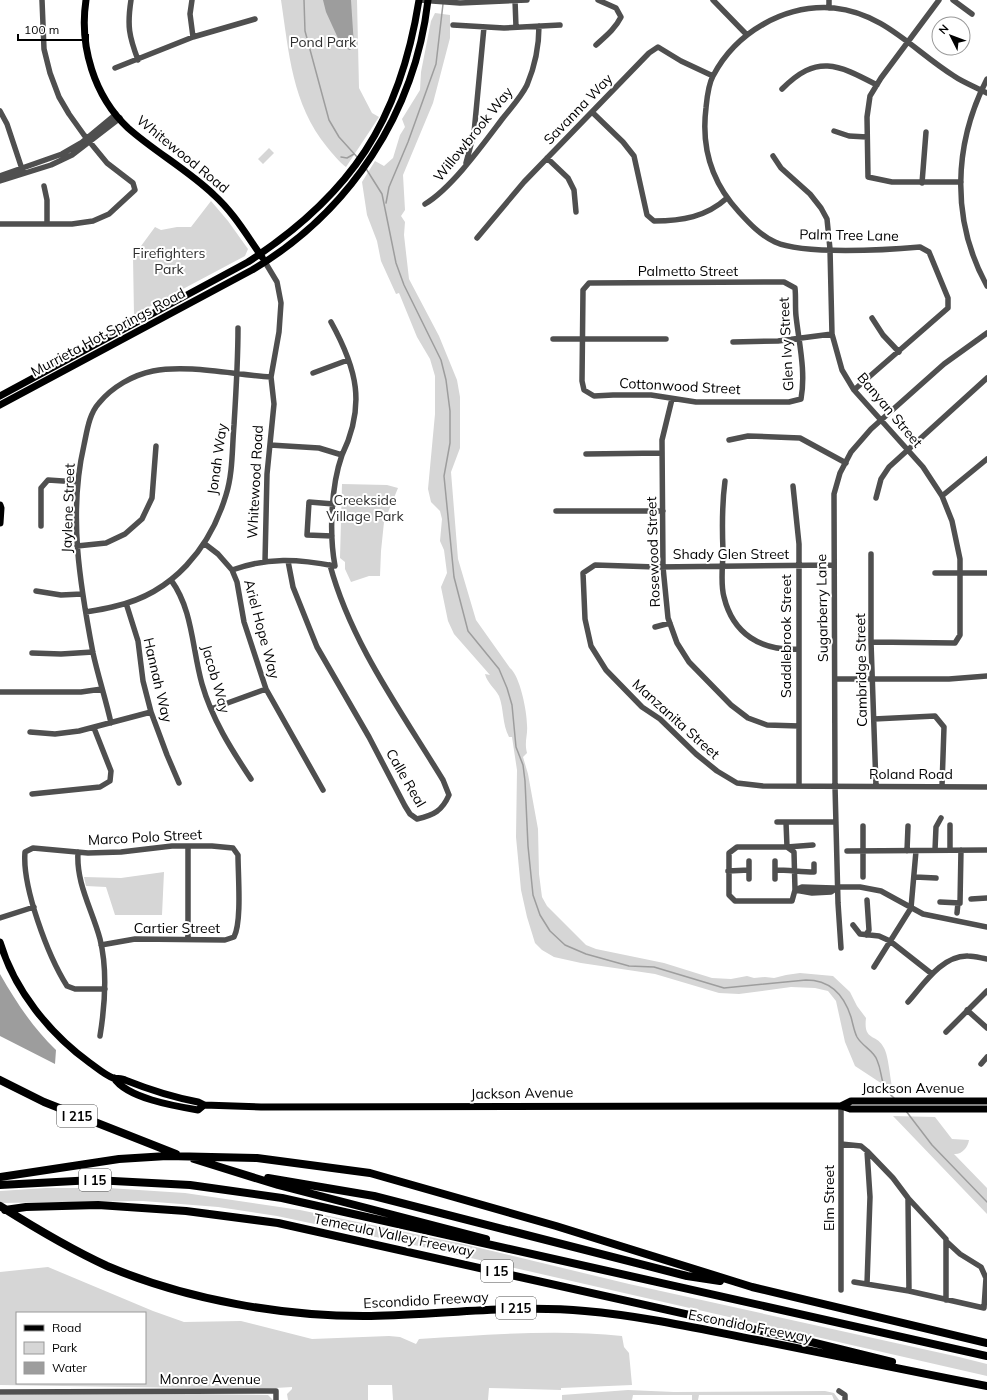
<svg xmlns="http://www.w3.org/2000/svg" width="987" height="1400" viewBox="0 0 987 1400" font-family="Mulish,sans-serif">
  <rect width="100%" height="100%" fill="#fff"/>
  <path fill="#d6d6d6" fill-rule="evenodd" d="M281 0H357L359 88 372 113 379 117 346 167C339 162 333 154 327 147 292 104 289 53 281 0Z
    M435 13 450 15V38L433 103 403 175 405 210 401 216 405 222 404 235 409 279 439 336 457 380 460 397V448L451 472 458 559 476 620 510 668C520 676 527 711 527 725 528 736 524 741 527 753L523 757 528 774 538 829 539 874 542 897 547 906 586 945 596 949 664 963 712 978 731 979 747 976 754 978 765 977 774 978 786 975 800 973 833 976 850 992 857 1006 866 1018C863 1042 877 1033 884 1048 889 1057 890 1080 893 1091L855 1066 845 1042 836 1001 828 991 815 988 791 987 739 994 719 993 655 974 581 963 554 957 542 950 535 943 527 917 521 890 516 837 517 770 512 737H509C502 724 504 709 499 696 495 688 487 683 485 674L490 675 454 634 448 621 441 587 447 573 444 550 440 541 442 519 440 511 431 502 428 489 435 414V376L430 359 417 337 399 293 396 294 381 261 377 241 367 215 362 182 375 161 384 166 393 158 400 135 405 127 402 119 420 90 421 72 431 21Z
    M269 148 274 153 263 164 258 159Z
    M211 201 228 221 248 249 245 256 134 315 133 257 155 227 161 230 177 227H191Z
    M342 484 387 485 398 488 384 522 381 551 380 576H369L351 582 345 569V562L340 558Z
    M164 872 162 915H115L106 887 86 886 84 877 121 878Z
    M893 1116 935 1117 952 1139 969 1140C968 1148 961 1155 954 1154L987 1188V1214Z
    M46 1188H108L185 1193 300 1210 463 1244 629 1284 959 1357 987 1364V1376L423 1247 277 1216 218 1207 143 1201 0 1203V1191Z
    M48 1267 153 1311 184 1322 241 1321 312 1339 389 1336 400 1337 416 1344 419 1339C487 1335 555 1329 622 1336L624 1347 629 1353 632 1385 561 1388V1390L489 1388 488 1400H393L392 1385H368V1400H288L287 1394 292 1389V1387L259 1389 0 1385V1272ZM17 1313H145V1383H17Z
    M628 1390 674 1392 825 1391 834 1393 839 1400H834L832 1395H699L698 1400H692V1395H633L632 1400H562V1395Z
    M128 1393 268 1395 273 1400H0V1395Z"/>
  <path fill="#9d9d9d" d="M323 0H351L354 46 350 50 342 47 326 12Z
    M0 974C16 1002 33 1028 56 1050L55 1064 0 1036Z"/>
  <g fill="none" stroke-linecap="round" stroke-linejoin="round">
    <path stroke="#9d9d9d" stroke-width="1.5" d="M304 0 305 31 329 120 339 137 358 158
      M341 157 347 158 354 154
      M365 167 382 194 396 263 404 285 441 360 446 380 450 411V443L444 476 454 577 468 631 499 669 507 688 512 705 516 747 523 765 525 781 528 846 533 895 540 915 550 931 565 945 586 954 629 966 654 967 724 988 806 980C830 980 844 995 851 1017 853 1024 854 1031 857 1037 862 1046 874 1051 877 1060 884 1076 878 1084 894 1098
      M386 203 389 187 408 142 436 64 443 4
      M906 1111 932 1145 987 1202"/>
    <path stroke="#4f4f4f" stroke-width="5.5" d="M131 0C127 26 129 36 138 60
      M192 0 190 14 193 37
      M419 0 460 3 527 0
      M515 0 516 27
      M713 0 747 35
      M939 0 881 78 870 96 867 117 868 177 892 182H961
      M953 0 972 14
      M829 8V0
      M453 25 504 28 560 25
      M596 45C606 36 615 29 621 17L616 8 598 0
      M115 68 193 37 255 19
      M987 79C953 145 951 221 987 286
      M782 89C817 54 837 64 877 85
      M0 111 7 124 23 172
      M592 112 623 142 634 156 647 215 654 221C682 221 706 217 727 198
      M834 131 849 136 867 137
      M773 156 781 168 810 194 821 208 827 219 830 249 832 334 842 370 854 390 923 467 942 496 952 521 960 559V635L955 643 871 642
      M547 158 568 178 574 190 576 212
      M466 163 474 133 484 27
      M0 176 62 154 81 143 116 114
      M0 181 51 165 72 155 120 118
      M922 183 926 132
      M44 186 47 200V223
      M425 204C452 188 484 143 503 118 511 108 521 97 527 85 535 66 539 47 539 26
      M0 224H72L93 221 109 214 135 190 133 183 107 163 84 135 69 114 59 97 50 73 44 49 42 0
      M477 238 524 182 649 53 658 47 681 61 713 76
      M784 282 795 288C796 297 795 306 796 316 799 343 806 372 801 399L789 402H696L651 395H613L594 396 584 390 582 381 583 290 589 283Z
      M872 318 883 335 899 352
      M331 322C357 369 366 405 342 455
      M553 339H666
      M733 342 778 341 832 334
      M313 373 348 360
      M854 390 948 308V298L929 252 920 247C887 250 803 255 775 242 760 235 749 223 739 212 712 183 701 148 706 108 707 98 708 85 713 76 736 32 785 4 834 8 884 13 914 51 954 76 964 83 976 87 987 93
      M672 399 662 440 663 567 668 618 677 643 689 662 731 705 748 718 767 725 799 726
      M729 440 748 436 800 438 846 463
      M586 454 662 453
      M725 481C722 504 722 527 723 551 723 565 720 583 724 597 733 634 761 651 798 649
      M793 486 799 544V786
      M942 496 987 459
      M876 498 881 479 889 467 987 378
      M556 511H663
      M41 526V488L48 480 78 482
      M332 536 307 535 309 502 334 504
      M205 544 218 554 232 570 237 582 244 622 266 689 323 790
      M77 546 106 543 125 534 142 519 152 498 156 446
      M871 554V642L876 786
      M288 561 293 587 317 647 369 737 405 806 410 814 417 819C434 815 442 811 449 795L443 780C401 711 351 643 330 565
      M265 562 267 474 274 404 271 377 279 332 281 303 277 282 265 262
      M834 565 656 567 595 565 583 573 585 619 591 646 606 670 642 707 660 719 696 754 717 771 737 783 763 786 987 787
      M232 570C268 557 298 559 335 566 329 534 331 486 342 455L319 448 270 445
      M935 573H987
      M171 580C193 610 192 649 202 684 212 719 231 749 251 779
      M36 591 61 595 82 594
      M126 603 138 641 143 681 151 712 167 755 179 783
      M86 612C96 610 106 609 116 606 173 593 210 548 226 495 233 473 232 448 234 425 236 393 238 361 238 328
      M655 627 670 623
      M32 653 61 654 93 652
      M835 679H949L987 676
      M0 692H81L102 689
      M211 709 266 689
      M874 719 935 716 944 727 942 786
      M111 723C106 700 98 676 93 653 80 585 68 514 84 445 87 431 89 414 99 403 112 387 133 375 153 371 188 364 235 375 271 377
      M30 732 55 734 79 731 151 712
      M32 794 100 787 110 781 111 771 94 728
      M777 822H836
      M786 822 787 847 813 845
      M950 825V850
      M737 847H787L794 852 795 890 792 901H735L729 895V853Z
      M935 850 936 827 941 818
      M847 851 987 850
      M907 851 908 826
      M78 852C76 884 92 909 100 939 108 971 105 1005 100 1036
      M775 861V870C789 870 801 872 814 872V864
      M749 870V879
      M728 871 749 870V861
      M863 877V826
      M915 877 936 878
      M775 879V870
      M834 888 802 887 795 890 812 893 831 892 838 887H860L881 891 923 914 987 927
      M971 899 987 898
      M940 902 960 903 961 850
      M957 913 958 903
      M0 918 34 907
      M853 925 860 934 879 936 890 941 932 974
      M866 935 869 930 867 900
      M188 939V846
      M101 945 135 939 225 940 234 937C242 922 238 875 238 855L233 848 212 846H172L121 852 88 853 33 848 25 852C22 887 48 956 67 986L75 989H105
      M841 948 838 903 835 786 834 494 840 473 851 452 871 429 944 364 987 333
      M874 967 911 908 916 851
      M908 1002C923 985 942 955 968 956 974 956 981 958 987 959
      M967 1010 987 1028
      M946 1032 987 991
      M981 1064 987 1057
      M841 1144 861 1146 867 1151 893 1178 908 1198 909 1291
      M908 1198 946 1239V1300
      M854 1282 909 1291 984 1308 986 1278 981 1267 960 1254 947 1242
      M867 1284 870 1197 867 1151
      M841 1290V1106
      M839 1391 845 1395V1400
      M0 1392 276 1391V1400"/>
    <path stroke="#000" stroke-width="7" d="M86 0C79 46 94 96 128 128 155 152 188 170 214 195 234 213 247 236 262 257
      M0 396 248 262C351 195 400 121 419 0
      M0 405 252 270C350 212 415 113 428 0
      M0 505 1 508 0 523
      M0 942C14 990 50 1034 90 1063 97 1068 105 1075 113 1078 117 1079 122 1078 125 1080 150 1090 172 1097 198 1102L204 1105 261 1107 759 1106H841L850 1109H987
      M114 1078C127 1098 174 1106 198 1110L204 1105
      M841 1106 851 1101H987"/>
    <path stroke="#000" stroke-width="8" d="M0 1080 44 1102 176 1154
      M194 1159 278 1185 486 1239
      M0 1177 119 1159 167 1156 257 1158 370 1173 556 1226 752 1287 987 1343
      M268 1178 374 1196 687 1276 720 1281
      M0 1185 94 1180 190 1185 282 1198 987 1356
      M0 1206C35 1228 70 1249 107 1266 187 1300 285 1317 371 1316 443 1315 514 1304 585 1311 643 1316 700 1329 757 1340 833 1355 910 1371 987 1386
      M5 1210 26 1207 98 1205 186 1211 278 1223 811 1342 892 1362"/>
  </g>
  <g text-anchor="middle" stroke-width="4" stroke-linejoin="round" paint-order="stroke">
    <g fill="#fff" stroke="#4c4c4c" stroke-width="1">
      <rect x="57" y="1105" width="40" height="22" rx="3"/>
      <rect x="79" y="1169" width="32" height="22" rx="3"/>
      <rect x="481" y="1260" width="32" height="22" rx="3"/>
      <rect x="496" y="1297" width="40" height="22" rx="3"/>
    </g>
    <g font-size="13" font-weight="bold" fill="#000">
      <text x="77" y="1121">I 215</text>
      <text x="95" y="1185">I 15</text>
      <text x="497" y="1276">I 15</text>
      <text x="516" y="1313">I 215</text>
    </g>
    <g font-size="14" fill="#2d2d2d" stroke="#fff">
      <text x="323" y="47">Pond Park</text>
      <text x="169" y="258">Firefighters<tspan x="169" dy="16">Park</tspan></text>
      <text x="365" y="505">Creekside<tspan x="365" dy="16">Village Park</tspan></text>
    </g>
    <g font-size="14" fill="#000" stroke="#fff">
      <text transform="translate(578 109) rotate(-46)" y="5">Savanna Way</text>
      <text transform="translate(473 134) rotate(-51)" y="5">Willowbrook Way</text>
      <text transform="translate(183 154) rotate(39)" y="5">Whitewood Road</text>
      <text transform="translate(849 235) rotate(1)" y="5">Palm Tree Lane</text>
      <text x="688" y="276">Palmetto Street</text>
      <text transform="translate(108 332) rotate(-28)" y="5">Murrieta Hot Springs Road</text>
      <text transform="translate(786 344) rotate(-93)" y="5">Glen Ivy Street</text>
      <text transform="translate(680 386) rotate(3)" y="5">Cottonwood Street</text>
      <text transform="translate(890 410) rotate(50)" y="5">Banyan Street</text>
      <text transform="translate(217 459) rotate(-82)" y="5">Jonah Way</text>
      <text transform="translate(255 482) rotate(-87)" y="5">Whitewood Road</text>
      <text transform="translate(68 508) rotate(-88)" y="5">Jaylene Street</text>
      <text transform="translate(653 552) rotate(-92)" y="5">Rosewood Street</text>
      <text x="731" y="559">Shady Glen Street</text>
      <text transform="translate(822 608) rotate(-91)" y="5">Sugarberry Lane</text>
      <text transform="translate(262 629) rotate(75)" y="5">Ariel Hope Way</text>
      <text transform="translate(786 636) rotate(-90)" y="5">Saddlebrook Street</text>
      <text transform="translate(861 670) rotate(-91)" y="5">Cambridge Street</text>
      <text transform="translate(216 679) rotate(74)" y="5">Jacob Way</text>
      <text transform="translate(158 680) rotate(77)" y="5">Hannah Way</text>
      <text transform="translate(676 719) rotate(42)" y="5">Manzanita Street</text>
      <text x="911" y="779">Roland Road</text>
      <text transform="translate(406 778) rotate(60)" y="5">Calle Real</text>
      <text transform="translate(145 837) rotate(-3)" y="5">Marco Polo Street</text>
      <text x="177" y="933">Cartier Street</text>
      <text x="913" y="1093">Jackson Avenue</text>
      <text transform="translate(522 1093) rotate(-1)" y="5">Jackson Avenue</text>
      <text transform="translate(829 1198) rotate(-90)" y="5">Elm Street</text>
      <text transform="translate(394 1235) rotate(12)" y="5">Temecula Valley Freeway</text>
      <text transform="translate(426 1300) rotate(-3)" y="5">Escondido Freeway</text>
      <text transform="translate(750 1326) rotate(11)" y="5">Escondido Freeway</text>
      <text x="210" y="1384">Monroe Avenue</text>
    </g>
  </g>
  <rect x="16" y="1312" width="130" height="72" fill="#ffffff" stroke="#999999"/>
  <rect x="24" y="1325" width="20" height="6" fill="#000000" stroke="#999999"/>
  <text x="52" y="1332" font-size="12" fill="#000000">Road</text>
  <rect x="24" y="1342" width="20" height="12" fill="#d6d6d6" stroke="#999999"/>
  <text x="52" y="1352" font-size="12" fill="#000000">Park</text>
  <rect x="24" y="1362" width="20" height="12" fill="#9d9d9d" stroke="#999999"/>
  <text x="52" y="1372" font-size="12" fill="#000000">Water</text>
  <g transform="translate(951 36) rotate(312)"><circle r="19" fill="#ffffff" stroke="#999999"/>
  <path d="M0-3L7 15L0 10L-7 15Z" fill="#000000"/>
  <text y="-6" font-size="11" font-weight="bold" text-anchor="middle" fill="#000000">N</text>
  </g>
  <path d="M18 34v6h70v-6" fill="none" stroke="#000000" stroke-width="2"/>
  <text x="24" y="34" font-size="12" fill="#000000" stroke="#ffffff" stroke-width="3" paint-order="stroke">100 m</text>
</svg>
